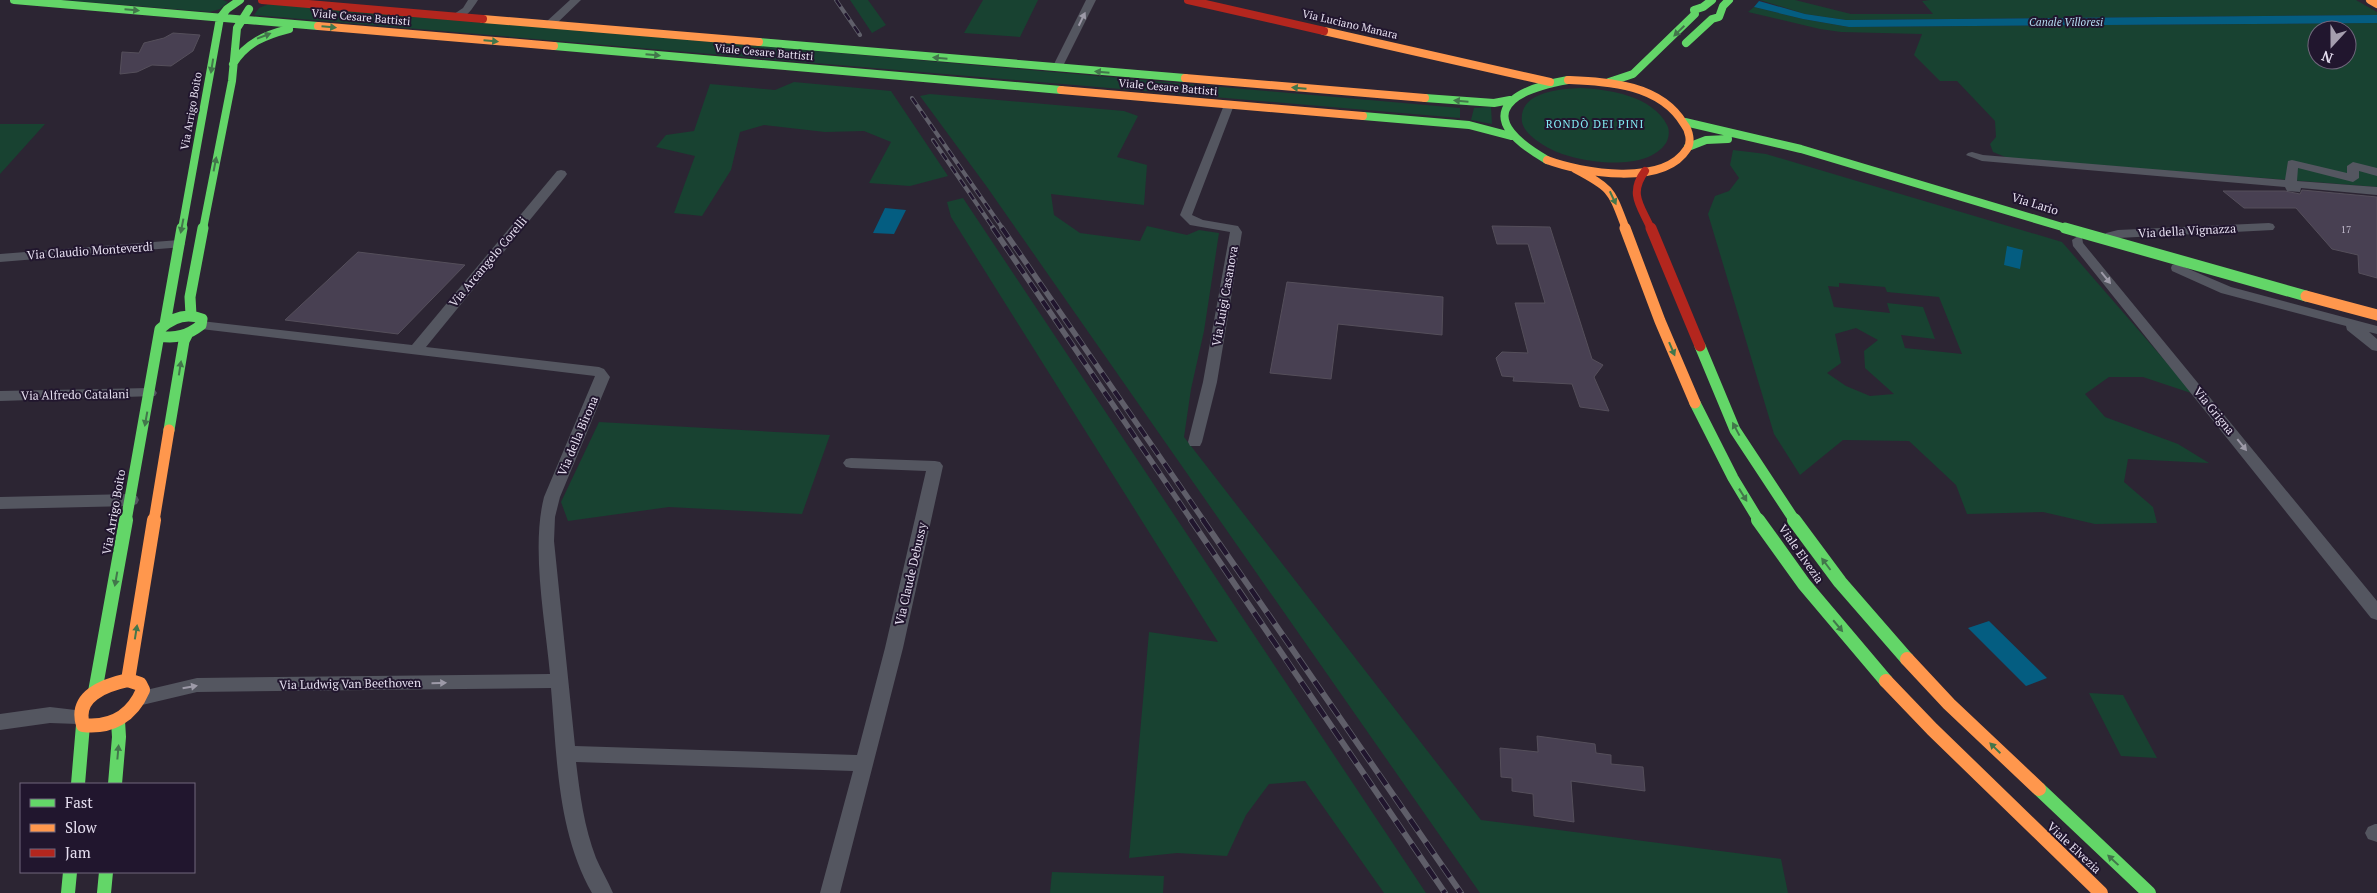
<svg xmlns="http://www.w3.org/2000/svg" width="2377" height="893" viewBox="0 0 2377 893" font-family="'PT Serif',serif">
  <rect width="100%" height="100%" fill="#2c2533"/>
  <path fill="#184231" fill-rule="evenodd" d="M64 0H223L228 2 220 9 210 12Z
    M850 0H868L886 25 872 33Z
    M983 0H1038L1020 37 964 33Z
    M1760 0H1795L1851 14H1933L1922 1 1930 0H2356L2377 12V15L1846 20 1805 14Z
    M271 3 1460 108V118L254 15 259 8Z
    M1754 7 1803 19 1849 27 2377 23V187L2008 158 1993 152 1990 144 1996 137 1995 121 1957 81H1940L1914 55 1922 34 1841 32 1820 29 1748 12ZM2317 30H2347V60H2317Z
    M794 82 891 91 948 176 910 186 869 183 891 142 864 131 825 132 764 125 740 132 731 170 702 216 674 213 695 156 656 147 666 135 694 131 710 84 775 90Z
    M1580 88C1608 89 1653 96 1667 125 1670 130 1669 138 1666 143 1646 174 1572 163 1545 146 1536 141 1524 132 1522 122 1518 92 1559 89 1580 88Z
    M930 94 1124 111 1138 116 1117 157 1147 165 1144 205 1051 194 1054 215 1080 233 1140 241 1147 226 1187 235 1199 230 1219 233 1204 331 1191 389 1184 437 1481 820 1781 859 1788 893H1480L987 187 920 96Z
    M1491 107 1492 124 1471 120 1474 108Z
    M0 124H45L0 174Z
    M1733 150 1766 154 2062 242 2194 394 2143 377H2109L2085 394 2105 417 2178 444 2209 463 2128 459 2124 482 2153 507 2157 523 2095 524 2043 512 1967 514 1956 485 1909 441 1843 440 1800 475 1774 434 1708 214 1715 196 1729 191 1739 178 1730 165ZM1839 283 1885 287 1887 292 1939 297 1962 354 1905 348 1901 335 1935 339 1923 307 1887 303 1890 313 1834 307 1828 286 1839 287ZM1856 328 1878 340 1864 351 1865 368 1894 394 1870 396 1846 386 1827 373 1841 363 1835 334Z
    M963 198 1426 893H1384L1305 781 1269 784 1246 815 1227 856 1177 853 1129 858 1149 632 1218 642 951 217 947 202Z
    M599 422 830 435 802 514 669 507 568 521 561 502Z
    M2089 693 2123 695 2157 758 2121 756Z
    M1052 872 1164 876 1163 893H1050Z"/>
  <path fill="#045d81" d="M1759 1 1805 14 1846 20 2377 15V23L1849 27 1803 19 1754 7Z
    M885 208 906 210 894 234 873 233Z
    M2007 246 2023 250 2020 269 2004 265Z
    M1989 621 2047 678 2026 686 1968 628Z"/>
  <path fill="#484052" stroke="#554f5b" d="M173 33 200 35 193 51 171 66 152 65 137 72 120 74 122 52 139 53 144 43 164 38Z
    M2302 190 2377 197V278L2359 273 2358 255 2332 249 2296 208H2244L2223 191H2285L2300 194Z
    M1492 226 1550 227 1592 359 1603 365 1594 377 1609 411 1580 407 1572 384 1513 381 1514 377 1502 376 1496 358 1502 352 1528 353 1515 303H1545L1528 244H1497Z
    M358 252 465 265 398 334 285 320Z
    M1287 282 1443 297 1442 335 1338 324 1331 379 1270 373Z
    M1537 736 1595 744 1596 753 1611 755V764L1643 767 1645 791 1571 781 1574 822 1534 816 1533 794 1512 791V778L1501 777 1500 748 1538 752Z"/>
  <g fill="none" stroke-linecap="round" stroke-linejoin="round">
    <path fill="#545660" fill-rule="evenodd" d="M468 0H478C472 9 466 20 454 18V14L463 8Z
      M570 0H581L554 26H546V22Z
      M1086 0H1096L1062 68 1057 71 1053 70 1052 68Z
      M1229 102 1234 105 1192 215 1203 220 1238 226 1242 232 1217 382 1202 442 1200 446H1190L1188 442 1203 382 1230 232 1190 225 1180 215 1224 105Z
      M1972 152 1983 155 2285 180 2288 161 2292 160 2347 173V166L2353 162 2377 168V176L2359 171V178L2353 182 2298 168 2297 181 2377 187V195L2301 188 2300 192 2287 191 2285 187 1982 161 1966 155 1968 153Z
      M561 170 565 171 567 174 565 177 426 347 599 367 604 369 610 377 560 497 555 517 554 541 575 746 857 755 885 648 926 471 851 468 846 467 843 463 846 459 851 458 935 461 940 462 943 466 903 648 840 893H820L853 771 576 762C580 795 584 827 596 858 601 870 608 881 613 893H592C557 831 557 757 551 688L197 692 142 705 136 703 133 698 136 693 142 691 197 678 550 674C545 620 531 548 544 497L595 376 201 329 194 325 201 321 412 345 557 171Z
      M2269 223 2273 224 2275 227 2273 230 2118 238 2108 245 2102 241 2106 233 2118 230Z
      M2078 236 2082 237 2083 243 2377 601V620L2371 618 2073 246 2072 240Z
      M179 240 183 241 185 244 183 247 0 262V254Z
      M2177 264 2231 287 2377 326V334L2369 332 2377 339V351L2372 350 2347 330 2346 326 2221 293 2172 271 2171 268 2172 265Z
      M150 388 155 390 157 393 155 396 0 401V391Z
      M131 494 137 496 139 500 137 504 131 506 0 509V497Z
      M50 707 84 711 87 716 84 721 78 724 50 723 0 730V714Z
      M2375 824H2377V842L2368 839 2365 833 2368 827Z"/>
    <path stroke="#63d668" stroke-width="8" d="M14 0 318 26
      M759 42 1185 78
      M1686 43 1712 19 1719 17 1723 6 1729 0
      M554 46 1061 90
      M233 64C246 43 265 35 289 29
      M1609 82 1633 74 1695 14 1694 10 1703 7 1712 0
      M1425 98 1494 103 1510 100
      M1363 116 1469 125 1511 136
      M1685 122 1801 149 2069 229
      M1688 147 1706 140 1728 139
      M1547 160C1477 120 1500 92 1568 80
      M182 229 220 18 227 9 240 0
      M203 229 232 81 237 28 249 9"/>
    <path stroke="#63d668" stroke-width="11" d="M2065 228 2306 296
      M191 315 190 297 203 228
      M165 324 182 228
      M1700 346 1735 430 1795 521
      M1695 403 1733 478 1759 521
      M169 430 184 341 187 335
      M126 521 160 329C172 318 186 312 202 319L201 325C188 335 176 339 160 336"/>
    <path stroke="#63d668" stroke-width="14" d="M1758 520 1804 584 1886 681
      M1794 520 1840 582 1907 659
      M95 692 126 520
      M78 784 83 725
      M115 784 119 737 118 721
      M2039 789 2149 893
      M68 893 70 872
      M104 893 106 872"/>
    <path stroke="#ff974d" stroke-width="8" d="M2370 0 2377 4
      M483 19 759 42
      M318 26 554 46
      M1324 31 1550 82
      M1185 78 1425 98
      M1061 90 1363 116
      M1547 160C1582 173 1663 187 1687 149 1692 142 1689 130 1684 124 1660 84 1609 82 1568 80
      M1575 169C1613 189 1611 190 1626 229"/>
    <path stroke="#ff974d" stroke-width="11" d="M1625 228 1660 321 1695 403
      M2306 296 2377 315
      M154 521 169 430"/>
    <path stroke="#ff974d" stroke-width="14" d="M1907 659 1949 704 2039 789
      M128 680 154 520
      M128 680 140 684 143 690C132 716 111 728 83 725 74 696 105 685 128 680Z
      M1886 681 1932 729 2101 893"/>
    <path stroke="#b3261e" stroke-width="8" d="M262 0 483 19
      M1188 0 1324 31
      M1645 171C1628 194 1641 206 1651 229"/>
    <path stroke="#b3261e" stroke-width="11" d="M1651 228 1700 346"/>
    <g stroke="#5f5e69" stroke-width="4">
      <path id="rail-far2" d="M836 0 860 35
        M912 98 1003 229
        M933 140 994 229"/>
    </g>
    <g stroke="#5f5e69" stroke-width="5.5">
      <path id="rail-far1" d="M993 228 1192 521
        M1002 228 1204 521"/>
    </g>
    <g stroke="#5f5e69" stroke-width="6">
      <path id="rail" d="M1191 520 1445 893
        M1203 520 1461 893"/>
    </g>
    <use href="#rail-far2" stroke="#21162e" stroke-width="2.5" stroke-dasharray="8" stroke-linecap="butt"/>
    <use href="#rail-far1" stroke="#21162e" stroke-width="4" stroke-dasharray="11" stroke-linecap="butt"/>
    <use href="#rail" stroke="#21162e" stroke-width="4.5" stroke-dasharray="14" stroke-linecap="butt"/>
  </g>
  <defs><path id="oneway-solid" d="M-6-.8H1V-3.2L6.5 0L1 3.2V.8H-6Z" transform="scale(1.25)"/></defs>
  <g fill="#42764b">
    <use href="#oneway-solid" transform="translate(132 10) rotate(5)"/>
    <use href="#oneway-solid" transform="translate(329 27) rotate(5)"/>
    <use href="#oneway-solid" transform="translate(1679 31) rotate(136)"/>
    <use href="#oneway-solid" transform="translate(264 36) rotate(-21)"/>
    <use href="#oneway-solid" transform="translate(491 41) rotate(5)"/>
    <use href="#oneway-solid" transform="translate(653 55) rotate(5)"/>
    <use href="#oneway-solid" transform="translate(940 58) rotate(-175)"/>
    <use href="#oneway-solid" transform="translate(212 66) rotate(99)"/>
    <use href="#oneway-solid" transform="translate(1102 72) rotate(-175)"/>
    <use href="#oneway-solid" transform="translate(1299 88) rotate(-175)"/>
    <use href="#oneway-solid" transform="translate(1461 101) rotate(-175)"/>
    <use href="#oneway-solid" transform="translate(215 164) rotate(-79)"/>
    <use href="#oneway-solid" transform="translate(1613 198) rotate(65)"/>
    <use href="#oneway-solid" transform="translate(182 226) rotate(101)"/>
    <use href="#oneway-solid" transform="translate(1672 349) rotate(67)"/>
    <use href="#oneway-solid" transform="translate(180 368) rotate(-81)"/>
    <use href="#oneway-solid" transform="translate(146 419) rotate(100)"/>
    <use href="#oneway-solid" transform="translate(1736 429) rotate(-118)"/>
    <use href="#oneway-solid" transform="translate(1743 495) rotate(58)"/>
    <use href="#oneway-solid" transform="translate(1826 564) rotate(-127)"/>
    <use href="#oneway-solid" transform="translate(116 579) rotate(100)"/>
    <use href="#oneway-solid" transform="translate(1838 626) rotate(50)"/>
    <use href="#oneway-solid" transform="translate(136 632) rotate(-81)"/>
    <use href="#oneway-solid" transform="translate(1995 748) rotate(-136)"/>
    <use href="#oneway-solid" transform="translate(118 752) rotate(-85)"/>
    <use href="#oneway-solid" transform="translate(2113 860) rotate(-137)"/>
  </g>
  <g fill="#9d9aa8">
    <use href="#oneway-solid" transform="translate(1082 19) rotate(-64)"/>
    <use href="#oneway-solid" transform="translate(2106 278) rotate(51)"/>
    <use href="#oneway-solid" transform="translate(2242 445) rotate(51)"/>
    <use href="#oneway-solid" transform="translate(439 683) rotate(-1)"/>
    <use href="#oneway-solid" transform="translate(190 687) rotate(-10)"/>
  </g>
  <g text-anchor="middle" stroke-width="4" stroke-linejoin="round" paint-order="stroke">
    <g font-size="10" fill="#beb7c8">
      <text x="2346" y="233">17</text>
    </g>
    <g font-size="11" fill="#e6dff0" stroke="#21162e">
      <text transform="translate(361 17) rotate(5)" y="4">Viale Cesare Battisti</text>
      <text transform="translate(1350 24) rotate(13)" y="4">Via Luciano Manara</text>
      <text transform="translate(764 52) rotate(5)" y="4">Viale Cesare Battisti</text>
      <text transform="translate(1168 87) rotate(5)" y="4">Viale Cesare Battisti</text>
      <text transform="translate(191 111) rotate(-80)" y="4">Via Arrigo Boito</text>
    </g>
    <g font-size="11" font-style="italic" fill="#b5dbf2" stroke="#21162e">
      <text x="2066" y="26">Canale Villoresi</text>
    </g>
    <g font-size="11" letter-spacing="1" fill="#82edf4" stroke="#21162e">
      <text x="1595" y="128">RONDÒ DEI PINI</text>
    </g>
    <g font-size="12" fill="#e6dff0" stroke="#21162e">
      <text transform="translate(2035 204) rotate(17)" y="4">Via Lario</text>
      <text transform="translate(2187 231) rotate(-3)" y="4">Via della Vignazza</text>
      <text transform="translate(90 251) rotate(-4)" y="4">Via Claudio Monteverdi</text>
      <text transform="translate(488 262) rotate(-50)" y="4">Via Arcangelo Corelli</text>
      <text transform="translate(1225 296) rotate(-80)" y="4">Via Luigi Casanova</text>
      <text transform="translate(75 395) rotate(-1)" y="4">Via Alfredo Catalani</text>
      <text transform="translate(2214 411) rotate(51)" y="4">Via Grigna</text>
      <text transform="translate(578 436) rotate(-67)" y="4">Via della Birona</text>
      <text transform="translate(114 512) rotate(-80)" y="4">Via Arrigo Boito</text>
      <text transform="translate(1801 554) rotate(55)" y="4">Viale Elvezia</text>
      <text transform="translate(911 574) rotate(-77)" y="4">Via Claude Debussy</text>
      <text transform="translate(350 684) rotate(-1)" y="4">Via Ludwig Van Beethoven</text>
      <text transform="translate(2074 848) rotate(43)" y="4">Viale Elvezia</text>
    </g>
  </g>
  <rect x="20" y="783" width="175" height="90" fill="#21162e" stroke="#70667c"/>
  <rect x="30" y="799" width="25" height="8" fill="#63d668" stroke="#70667c"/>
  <text x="65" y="808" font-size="15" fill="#e6dff0">Fast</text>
  <rect x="30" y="824" width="25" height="8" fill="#ff974d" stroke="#70667c"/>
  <text x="65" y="833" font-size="15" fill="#e6dff0">Slow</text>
  <rect x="30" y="849" width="25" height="8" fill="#b3261e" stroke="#70667c"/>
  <text x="65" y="858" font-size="15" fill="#e6dff0">Jam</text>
  <g transform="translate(2332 45) rotate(201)"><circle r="24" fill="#21162e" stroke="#70667c"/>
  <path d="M0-4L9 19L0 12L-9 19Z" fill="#a59eae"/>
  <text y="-8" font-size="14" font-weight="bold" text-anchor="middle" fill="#e6dff0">N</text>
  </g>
</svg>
